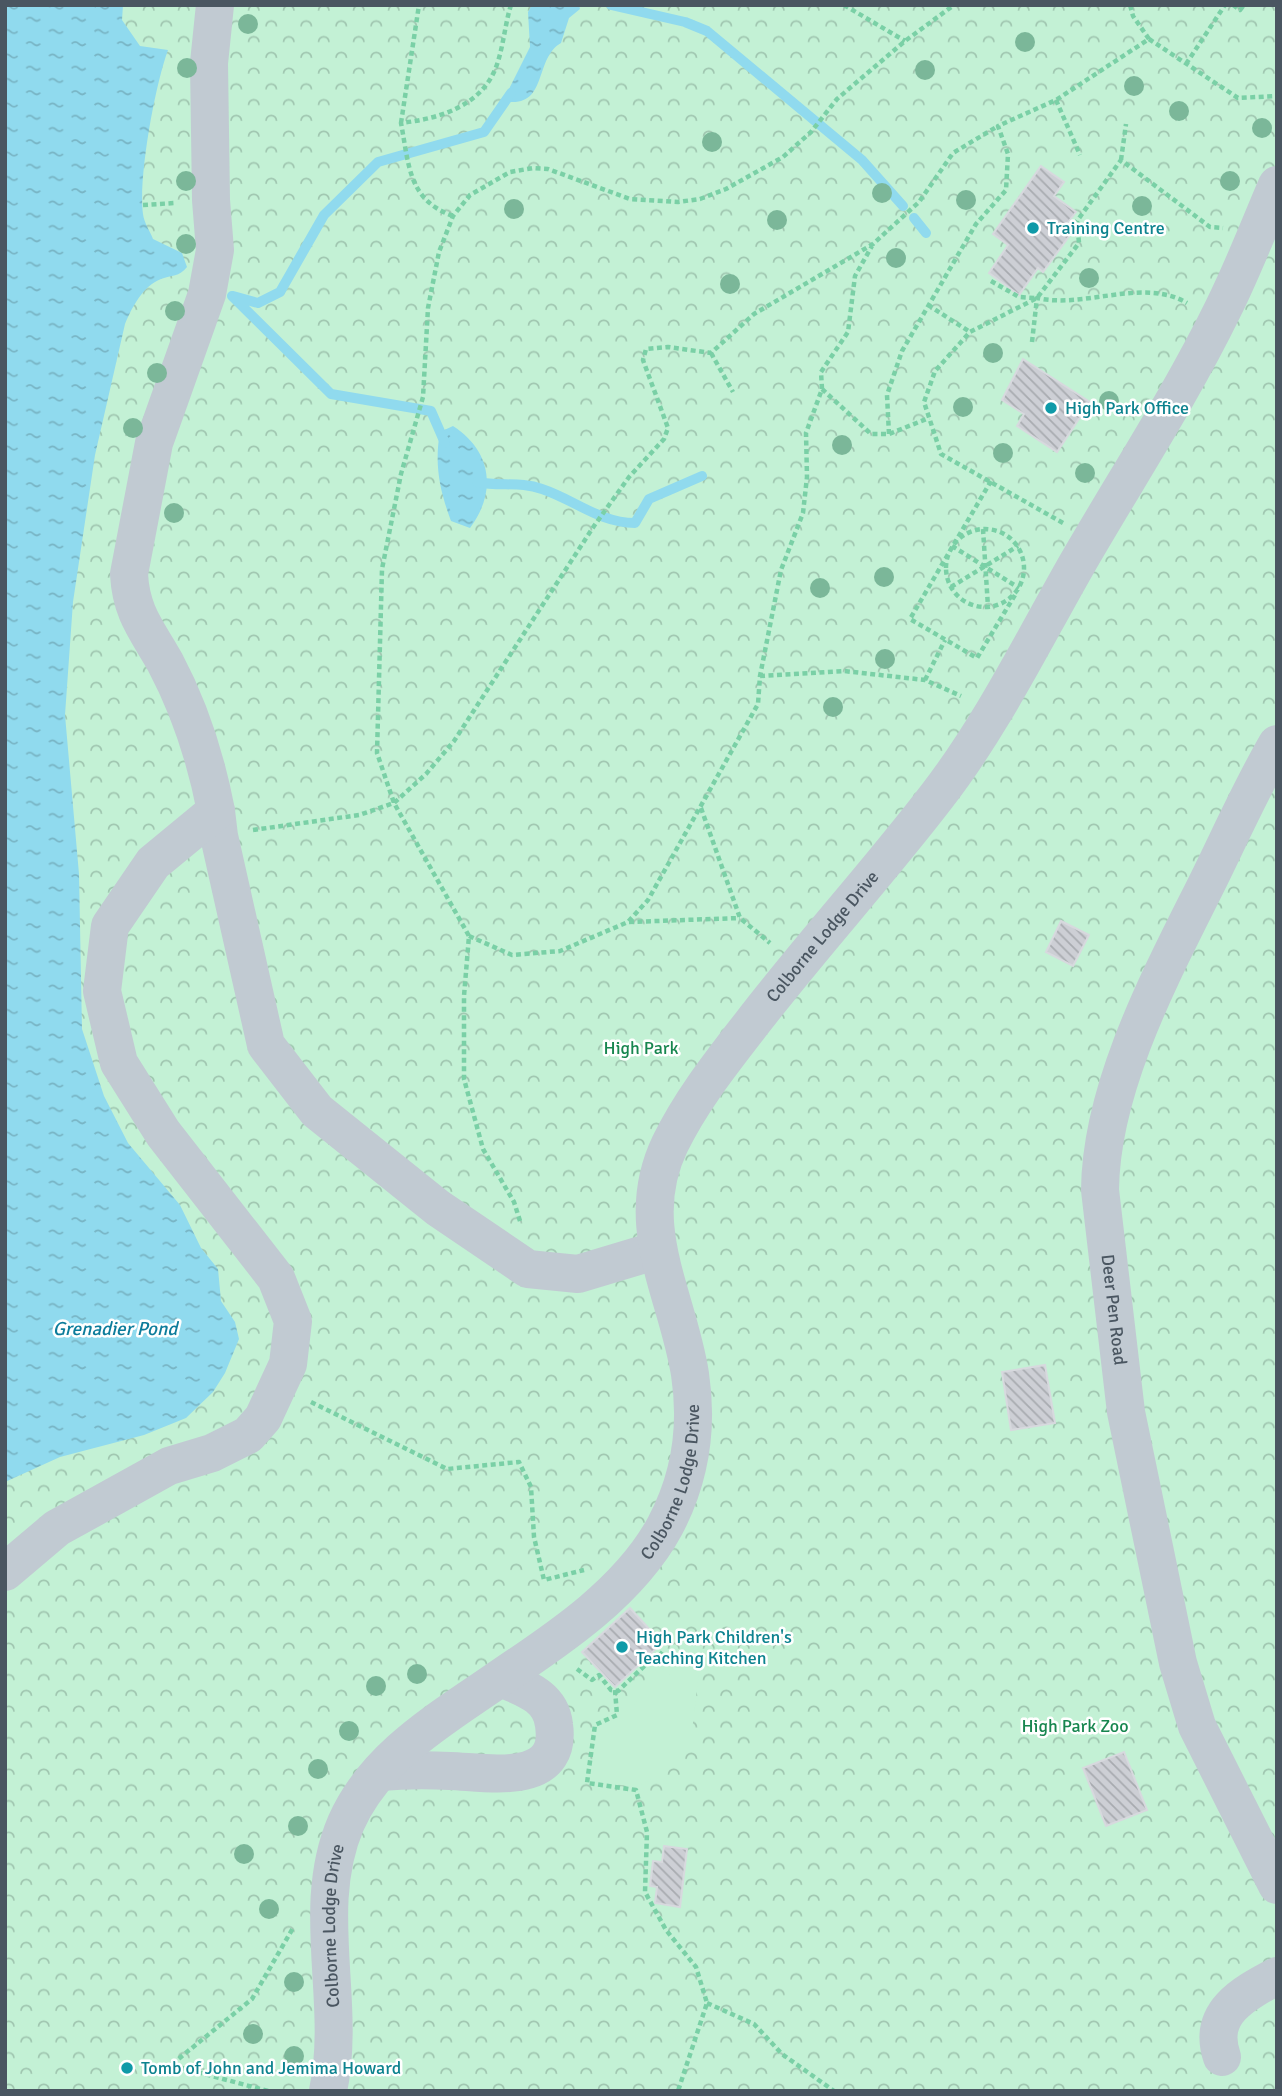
<svg xmlns="http://www.w3.org/2000/svg" width="1282" height="2096" viewBox="0 0 1282 2096" font-family="Signika,sans-serif">
  <defs>
    <pattern id="park-crowns" width="20" height="18" patternUnits="userSpaceOnUse" patternTransform="scale(1.75)"><rect width="20" height="18" fill="#c3f1d5"/><path d="M2 6a3 3 0 1 1 6 0M12 15a3 3 0 1 1 6 0" fill="none" stroke="#a0c6b0"/></pattern>
    <pattern id="water-ripples" width="26" height="14" patternUnits="userSpaceOnUse" patternTransform="scale(1.75)"><rect width="26" height="14" fill="#90daee"/><path d="M2 4q2-2 4 0t4 0M15 11q2-2 4 0t4 0" fill="none" stroke="#78b4c4"/></pattern>
    <pattern id="building-back-hatch" width="6" height="6" patternUnits="userSpaceOnUse" patternTransform="scale(1.75)"><rect width="6" height="6" fill="#cdcfd5"/><path d="M-1 5l2 2M0 0l6 6M5-1l2 2" fill="none" stroke="#a8abb0"/></pattern>
  </defs>
  <rect width="100%" height="100%" fill="#f5f3f3"/>
  <path fill="url(#park-crowns)" d="M5 5H1277V2091H5Z"/>
  <path fill="#c3f1d5" d="M699 1636 703 1637 692 1732 683 1747 652 1779 635 1787 593 1781 597 1733 665 1680Z"/>
  <path fill="url(#water-ripples)" d="M5 5H123L122 20 140 46 168 50C155 85 138 178 143 214 144 223 150 231 153 239L182 253 187 267C179 277 172 275 161 279 143 286 132 307 125 324L95 455 73 602 65 715 79 874 82 1029 104 1096 128 1143 180 1205 201 1248 218 1269 221 1301 235 1322 239 1339 225 1373 213 1392 186 1418 144 1435 60 1457 5 1482Z
    M532 5H579L580 9 569 18 561 43C533 59 549 110 503 101L530 47 528 12Z
    M453 426C492 451 497 492 470 528L451 521C440 491 434 465 440 432Z"/>
  <g fill="none" stroke-linecap="round" stroke-linejoin="round">
    <path stroke="#90daee" stroke-width="10" d="M611 5 685 22 707 31 862 160 903 206
      M914 218 926 233
      M232 296 331 394 431 411 445 443
      M233 296 258 303 280 292 324 215 378 162 484 132 511 93
      M477 482C499 487 520 481 542 489 575 500 600 523 635 523L649 499 702 476"/>
  </g>
  <path fill="url(#building-back-hatch)" stroke="#d7d9de" stroke-width="2" d="M1041 166 1064 182 1054 196 1076 212 1066 225 1073 231 1043 272 1038 268 1019 295 989 273 1008 245 993 234Z
    M1023 359 1090 402 1057 452 1017 426 1024 414 1002 400Z
    M1061 921 1089 935 1073 966 1046 952Z
    M1045 1365 1055 1423 1011 1430 1002 1372Z
    M630 1608 662 1643 615 1687 582 1652Z
    M1124 1752 1147 1810 1106 1826 1083 1768Z
    M664 1846 687 1849 680 1907 655 1903 657 1887 650 1886 653 1861 662 1862Z"/>
  <g fill="none" stroke-linecap="round" stroke-linejoin="round">
    <path stroke="#7ad0a6" stroke-width="4.5" stroke-dasharray="5 3.5" stroke-linecap="butt" d="M844 5 905 41
      M1233 5 1240 10 1244 5
      M1149 39 1238 98 1277 96
      M1186 64 1225 5
      M1056 100 1080 155
      M401 123 419 5
      M1121 160 1126 124
      M143 205 175 203
      M453 216C408 200 409 165 401 123 436 119 476 108 493 74 503 54 504 27 511 5
      M991 281 1019 297 1035 298
      M928 305 970 332
      M1032 342 1037 298C1085 309 1143 277 1187 303
      M711 353 733 392
      M822 389 871 434H889L929 418
      M889 434 887 395 902 351 976 224 1006 190 1008 154 998 126 1056 100 1149 39 1133 16 1130 5
      M991 481 910 619 977 658 1015 595
      M1063 523 941 454 924 402 935 371 970 332 1037 298 1079 243 1077 221 1121 160 1210 227 1223 228
      M946 568a39 39 0 1 1 78 0a39 39 0 1 1-78 0Z
      M983 529 988 607
      M952 546 1019 588
      M951 587 1018 546
      M760 676 844 671 925 680 961 696
      M925 680 945 640
      M701 808 740 918 770 943
      M253 830 359 815 394 803 426 774 454 741 594 526 629 477 664 439 668 428 643 360 646 349 668 347 711 353 754 314 873 244 919 202 953 153 998 126
      M629 922 740 918
      M469 936 512 955 560 951 628 922 648 900 758 704 760 676 781 570 803 513 807 477 806 433 822 389 821 372 848 332 855 276 872 246
      M520 1221 514 1202 483 1149 464 1079V996L469 936 394 803 377 753 382 569 401 474 423 397 428 308 439 252 453 216 470 195 510 172 533 168 548 169 630 199 678 202 700 199 726 189 783 157 811 132 837 99 905 41 954 5
      M311 1402 447 1469 519 1462 531 1487 534 1537 544 1580 584 1570
      M577 1669 592 1680 599 1675 611 1690 618 1691 659 1652 669 1660
      M615 1690 617 1715 595 1725 587 1783 636 1790 647 1832 645 1892 666 1930 696 1967 707 2003 678 2091
      M707 2003 754 2024 782 2054 834 2091
      M268 2091 171 2065 252 1999 293 1928"/>
    <g stroke="#c1cad2" stroke-width="38">
      <path id="s1" d="M1277 744C1252 787 1232 832 1210 877 1164 970 1101 1084 1100 1190L1126 1412 1178 1663 1197 1726 1277 1885"/>
      <path d="M216 811 219 836 266 1045 317 1111 438 1208 528 1269 578 1274 658 1250"/>
      <path d="M5 1572 57 1528 169 1466 212 1453 248 1435 263 1418 288 1364 293 1321 276 1278 163 1133 119 1063 102 991 110 926 153 863 216 811C206 759 190 709 165 662 147 630 131 613 129 574L154 443 207 294 215 250 211 200 209 63 215 5"/>
      <path d="M380 1772C404 1770 427 1770 450 1771 486 1772 563 1788 554 1725 551 1696 524 1688 501 1678"/>
      <path d="M1222 2057C1207 2013 1243 1994 1277 1976"/>
      <path id="s2" d="M328 2091C347 2002 309 1909 346 1823 376 1755 443 1718 500 1678 560 1638 630 1591 665 1526 690 1479 698 1427 690 1374 677 1293 631 1225 670 1144 692 1099 722 1062 752 1023 812 945 878 873 937 796 992 725 1033 641 1077 564 1126 479 1180 397 1223 309 1243 269 1259 227 1277 185"/>
    </g>
  </g>
  <g fill="#7bb799">
    <circle cx="248" cy="24" r="10"/>
    <circle cx="1025" cy="42" r="10"/>
    <circle cx="187" cy="68" r="10"/>
    <circle cx="925" cy="70" r="10"/>
    <circle cx="1134" cy="86" r="10"/>
    <circle cx="1179" cy="111" r="10"/>
    <circle cx="1262" cy="128" r="10"/>
    <circle cx="712" cy="142" r="10"/>
    <circle cx="186" cy="181" r="10"/>
    <circle cx="1230" cy="181" r="10"/>
    <circle cx="882" cy="193" r="10"/>
    <circle cx="966" cy="200" r="10"/>
    <circle cx="1142" cy="206" r="10"/>
    <circle cx="514" cy="209" r="10"/>
    <circle cx="777" cy="220" r="10"/>
    <circle cx="186" cy="244" r="10"/>
    <circle cx="896" cy="258" r="10"/>
    <circle cx="1089" cy="278" r="10"/>
    <circle cx="730" cy="284" r="10"/>
    <circle cx="175" cy="311" r="10"/>
    <circle cx="993" cy="353" r="10"/>
    <circle cx="157" cy="373" r="10"/>
    <circle cx="1109" cy="401" r="10"/>
    <circle cx="963" cy="407" r="10"/>
    <circle cx="133" cy="428" r="10"/>
    <circle cx="842" cy="445" r="10"/>
    <circle cx="1003" cy="453" r="10"/>
    <circle cx="1085" cy="473" r="10"/>
    <circle cx="174" cy="513" r="10"/>
    <circle cx="884" cy="577" r="10"/>
    <circle cx="820" cy="588" r="10"/>
    <circle cx="885" cy="659" r="10"/>
    <circle cx="833" cy="707" r="10"/>
    <circle cx="417" cy="1674" r="10"/>
    <circle cx="376" cy="1686" r="10"/>
    <circle cx="349" cy="1731" r="10"/>
    <circle cx="318" cy="1769" r="10"/>
    <circle cx="298" cy="1826" r="10"/>
    <circle cx="244" cy="1854" r="10"/>
    <circle cx="269" cy="1909" r="10"/>
    <circle cx="294" cy="1982" r="10"/>
    <circle cx="253" cy="2034" r="10"/>
    <circle cx="294" cy="2056" r="10"/>
  </g>
  <g fill="#0f9aa8" stroke="#fff" stroke-width="2.5">
    <circle cx="1033" cy="228" r="7"/>
    <circle cx="1051" cy="408" r="7"/>
    <circle cx="622" cy="1647" r="7"/>
    <circle cx="127" cy="2068" r="7"/>
  </g>
  <g text-anchor="middle" stroke-width="5" stroke-linejoin="round" paint-order="stroke">
    <g font-size="18" fill="#0d838f" stroke="#fff" text-anchor="start">
      <text x="1047" y="234">Training Centre</text>
      <text x="1065" y="414">High Park Office</text>
      <text x="636" y="1643">High Park Children's<tspan x="636" dy="21">Teaching Kitchen</tspan></text>
      <text x="141" y="2074">Tomb of John and Jemima Howard</text>
    </g>
    <g font-size="18" fill="#4a5661" stroke="#fff">
      <text dy="6" stroke="none"><textPath href="#s2" startOffset="1363">Colborne Lodge Drive</textPath></text>
      <text dy="6" stroke="none"><textPath href="#s1" startOffset="604">Deer Pen Road</textPath></text>
      <text dy="6" stroke="none"><textPath href="#s2" startOffset="756">Colborne Lodge Drive</textPath></text>
      <text dy="6" stroke="none"><textPath href="#s2" startOffset="166">Colborne Lodge Drive</textPath></text>
    </g>
    <g font-size="18" fill="#17864f" stroke="#fff">
      <text x="641" y="1054">High Park</text>
      <text x="1075" y="1732">High Park Zoo</text>
    </g>
    <g font-size="19" font-style="italic" fill="#0c7c9b" stroke="#fff">
      <text x="115" y="1335">Grenadier Pond</text>
    </g>
  </g>
  <rect width="1282" height="2096" fill="none" stroke="#4a5661" stroke-width="14"/>
</svg>
